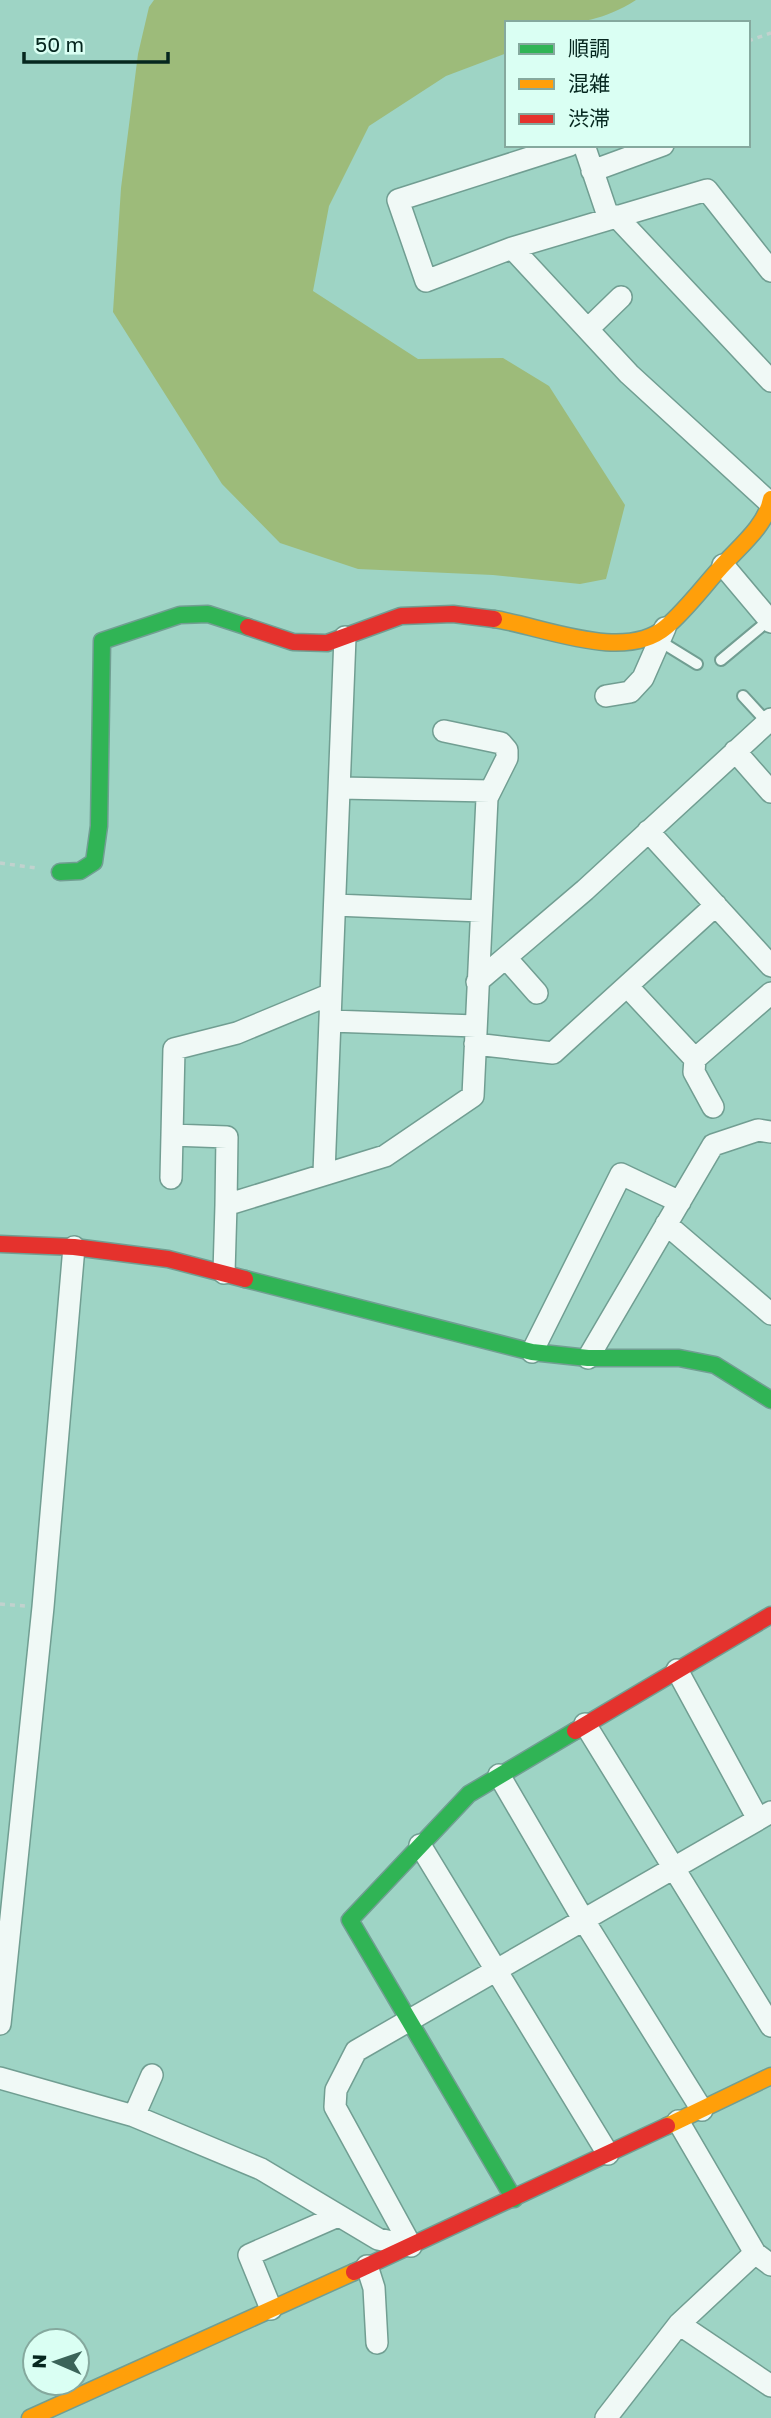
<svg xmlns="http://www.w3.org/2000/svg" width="771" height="2418" viewBox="0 0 771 2418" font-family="'Golos Text','Noto Sans JP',sans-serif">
  <rect width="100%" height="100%" fill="#9ed4c5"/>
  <path fill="#9dbb7a" d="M154 0H636C590 29 559 23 507 23V53L446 76 369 126 329 206 313 291 418 359 503 358 549 386 625 505 606 579 580 584 493 575 358 569 280 543 222 484 113 312 121 188 138 54 149 7Z"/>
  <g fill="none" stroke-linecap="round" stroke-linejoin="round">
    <g stroke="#719e92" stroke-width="14">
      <path id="lane" d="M658 640 697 664
        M721 660 769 620
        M743 696 767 722"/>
    </g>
    <g stroke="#719e92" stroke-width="24">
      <path id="street" d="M570 145 398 200 426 281 512 248 707 190 771 271
        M584 145 609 219
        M592 171 663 145
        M616 216 771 381
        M512 248 629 374 771 504
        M588 329 621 297
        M723 565 771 622
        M606 696 630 692 643 678 665 628
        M735 751 771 792
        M340 788 490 791
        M648 831 771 966
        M335 905 481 911
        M506 958 537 993
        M477 982 585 890 771 719
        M627 986 695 1059 771 993
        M330 1021 476 1026
        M475 1044 553 1053 716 905
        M695 1059 694 1072 713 1107
        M324 1173 345 637
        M171 1178 172 1135
        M226 1205 227 1137 172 1135 174 1049 237 1033 331 994
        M666 1224 771 1314
        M224 1273 226 1205 385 1156 473 1096 487 798 507 758V750L501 743 444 731
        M532 1352 621 1174 680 1202
        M588 1358 713 1145 758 1130 771 1132
        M677 1670 758 1819
        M585 1724 771 2026
        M499 1775 583 1919 702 2110
        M420 1845 608 2154
        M0 2024 43 1607 74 1247
        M0 2078 134 2116 261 2169 378 2239 411 2246
        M134 2116 152 2075
        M678 2121 755 2253 771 2265
        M411 2246 335 2107 336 2090 356 2051 771 1812
        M367 2266 374 2288 377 2343
        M271 2309 249 2255 338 2216
        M679 2324 771 2386
        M606 2418 679 2324 755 2253"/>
    </g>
    <g stroke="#719e92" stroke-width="19">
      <path id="fast" d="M60 872 80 871 94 862 99 826 102 641 180 615 208 614 248 627
        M245 1279 532 1352 588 1358H679L715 1365 771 1400
        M514 2199 350 1920 469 1794 575 1731"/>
    </g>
    <g stroke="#719e92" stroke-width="19">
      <path id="slow" d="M494 619C542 626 624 663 666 627 686 610 703 587 721 567 739 547 766 526 771 499
        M667 2126 771 2076
        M30 2418 354 2272"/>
    </g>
    <g stroke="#719e92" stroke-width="19">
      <path id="jam" d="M248 627 293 642 327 643 401 616 453 614 494 619
        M0 1244 74 1247 168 1259 245 1279
        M575 1731 771 1615
        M354 2272 667 2126"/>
    </g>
    <path stroke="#c1d2ce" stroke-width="3.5" stroke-dasharray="5 5" stroke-linecap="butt" d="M748 41 771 33
      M0 863 36 868
      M0 1604 26 1606"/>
    <use href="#lane" stroke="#f0f9f6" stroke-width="10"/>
    <use href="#street" stroke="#f0f9f6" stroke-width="21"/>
    <use href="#fast" stroke="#30b455" stroke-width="16"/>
    <use href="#slow" stroke="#ff9f0a" stroke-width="16"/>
    <use href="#jam" stroke="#e5322d" stroke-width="16"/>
  </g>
  <rect x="505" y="21" width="245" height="126" fill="#dafff3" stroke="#85a99e" stroke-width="2"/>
  <rect x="519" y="44" width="35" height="10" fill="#30b455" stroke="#85a99e" stroke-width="2"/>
  <text x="568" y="56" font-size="21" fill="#06271f">順調</text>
  <rect x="519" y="79" width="35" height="10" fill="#ff9f0a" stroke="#85a99e" stroke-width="2"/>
  <text x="568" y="91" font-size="21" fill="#06271f">混雑</text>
  <rect x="519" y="114" width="35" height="10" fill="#e5322d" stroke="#85a99e" stroke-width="2"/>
  <text x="568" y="126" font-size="21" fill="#06271f">渋滞</text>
  <g transform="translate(56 2362) rotate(272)"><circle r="33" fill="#dafff3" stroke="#85a99e" stroke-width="2"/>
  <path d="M0-5L12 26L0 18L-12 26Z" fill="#3b6459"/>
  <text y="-10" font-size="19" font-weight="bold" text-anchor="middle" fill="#06271f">N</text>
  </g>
  <path d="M24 52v10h144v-10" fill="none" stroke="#06271f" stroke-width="3.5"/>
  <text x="35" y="52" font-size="21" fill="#06271f" stroke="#dafff3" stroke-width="5" paint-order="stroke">50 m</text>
</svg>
